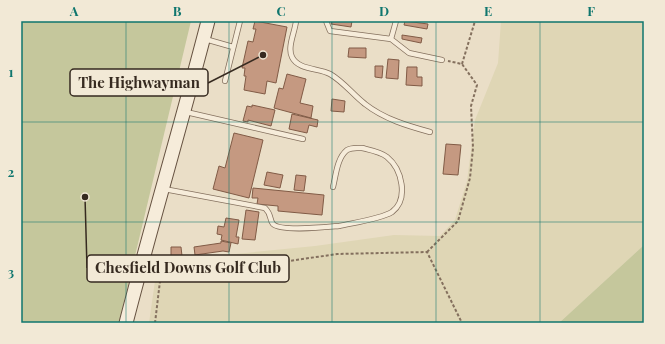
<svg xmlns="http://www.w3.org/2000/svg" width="665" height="344" viewBox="0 0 665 344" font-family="'Playfair Display',serif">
  <rect width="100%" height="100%" fill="#eadec7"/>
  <path fill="#dfd6b5" d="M501 21H644V245L559 323H149L155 281 175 260 315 246 394 235 440 236 455 220 467 181 475 120 498 63Z"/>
  <path fill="#c5c79c" d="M21 21H191L119 323H21Z
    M644 245V323H559Z"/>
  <path fill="#c59981" stroke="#815b46" d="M255 21 287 27 276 83 267 81 265 94 244 90 246 76H244L245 68H242L248 41 253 42 256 29H253Z
    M332 21H352L351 27 331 24Z
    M405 21 428 24 427 29 404 25Z
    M402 35 422 38 421 43 402 39Z
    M349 48H366V58L348 57Z
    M388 59 399 60 398 79 386 78Z
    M375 66H383L382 78 375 77Z
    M407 67H417V77H422V86L406 85Z
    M287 74 306 79 300 103 313 106 311 118 274 108 279 88 283 89Z
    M332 99 345 101 344 112 331 111Z
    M252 105 275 110 271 126 248 120V122L243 121 247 106 252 107Z
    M292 114 318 120 317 127 309 125 307 133 289 129Z
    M234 133 263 140 249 198 213 189 219 166 225 168Z
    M446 144 461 145 458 175 443 174Z
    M267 172 283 175 280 188 264 185Z
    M296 175 306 176 304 191 294 190Z
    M253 188 324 195 322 215 278 211V206L257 204 258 198H252Z
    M246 210 259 212 255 240 242 239Z
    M226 218 239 220 236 237H239L238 244 221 240 222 235 217 234 218 226 224 227Z
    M221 241 231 243 229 252 223 251 195 255 194 247 221 243Z
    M171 247H181L182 256H171Z"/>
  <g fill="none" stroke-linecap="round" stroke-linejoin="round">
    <g stroke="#84705e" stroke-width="6">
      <path id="service" d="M296 21C295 32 287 47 292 57 298 70 319 68 330 74 344 82 353 95 365 104 384 119 408 126 430 132
        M326 21 330 31 391 39 409 53 442 60
        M205 39 233 47
        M391 39 396 21
        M225 81 240 21
        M186 112 303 139
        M164 189 265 208C272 215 269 219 273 224 281 232 327 227 339 226 352 223 381 219 392 212 409 199 402 169 387 157 381 152 370 150 362 148 356 148 352 147 347 150 337 158 336 175 333 187"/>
    </g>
    <g stroke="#665241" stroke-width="15">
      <path id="secondary" d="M126 323C152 222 182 122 208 21"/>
    </g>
    <path stroke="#84705e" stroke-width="2" stroke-dasharray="3 2" stroke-linecap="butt" d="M462 64 475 21
      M427 252 458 221 470 178 473 148 471 106 477 85 462 64 448 61
      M154 259 178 270 248 267 337 254 427 252 462 323
      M155 323 160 281 178 270"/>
    <use href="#service" stroke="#f6ecda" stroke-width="4.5"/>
    <use href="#secondary" stroke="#f6ecda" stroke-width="13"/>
  </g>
  <path fill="none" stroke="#0f766e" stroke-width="1" stroke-opacity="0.55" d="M126 21V323M229 21V323M332 21V323M436 21V323M540 21V323M21 122H644M21 222H644"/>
  <path fill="none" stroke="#362a20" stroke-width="1.5" d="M263 55L208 83M85 197L87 268"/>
  <g fill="#362a20" stroke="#f2e9d6" stroke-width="1.5">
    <circle cx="263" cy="55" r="4"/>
    <circle cx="85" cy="197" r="4"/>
  </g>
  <g fill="#f2e9d6" stroke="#362a20" stroke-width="1.5">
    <rect x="70" y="69" width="138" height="27" rx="4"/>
    <rect x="87" y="255" width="202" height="27" rx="4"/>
  </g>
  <g font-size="15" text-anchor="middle" font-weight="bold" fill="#362a20">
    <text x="139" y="88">The Highwayman</text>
    <text x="188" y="273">Chesfield Downs Golf Club</text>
  </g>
  <rect width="665" height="344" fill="none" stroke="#f2e9d6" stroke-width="44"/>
  <rect x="22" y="22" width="621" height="300" fill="none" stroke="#0f766e" stroke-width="1.5"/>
  <g font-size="13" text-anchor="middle" font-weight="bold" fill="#0f766e">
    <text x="74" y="16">A</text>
    <text x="177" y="16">B</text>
    <text x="281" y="16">C</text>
    <text x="384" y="16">D</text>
    <text x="488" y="16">E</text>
    <text x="591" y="16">F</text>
    <text x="11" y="77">1</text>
    <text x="11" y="177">2</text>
    <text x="11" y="277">3</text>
  </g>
</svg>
